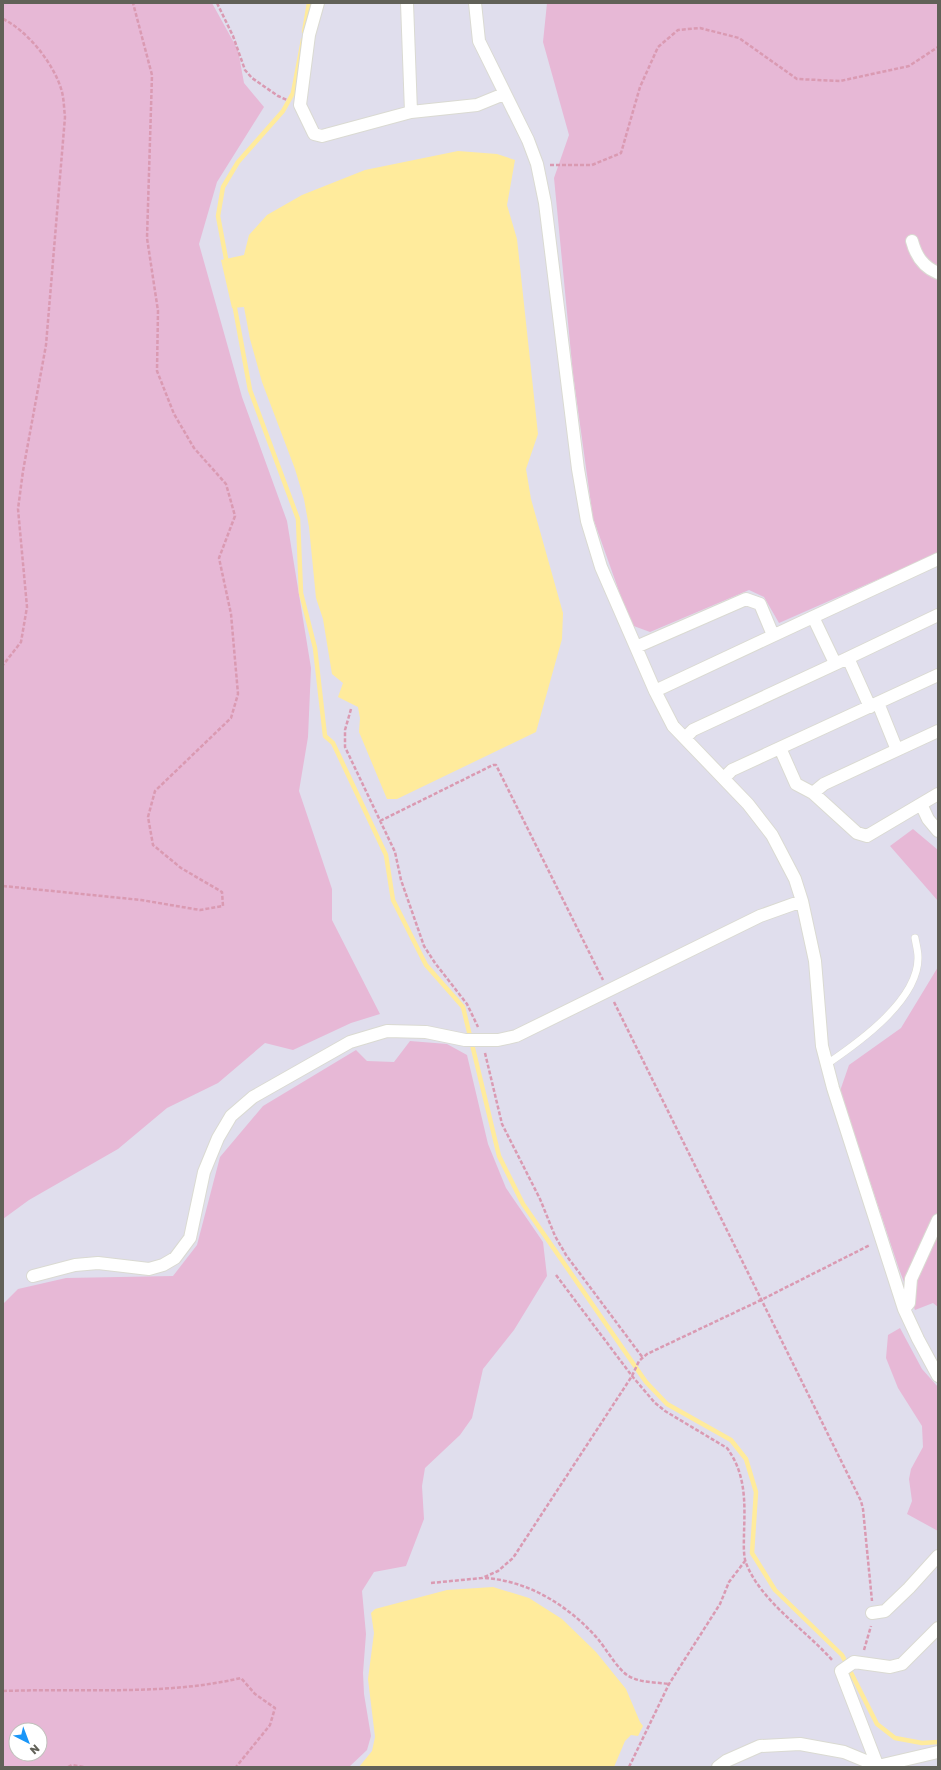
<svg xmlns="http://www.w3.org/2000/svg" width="941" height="1770" viewBox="0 0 941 1770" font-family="'Golos Text',sans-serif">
  <rect width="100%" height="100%" fill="#e0deed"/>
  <path fill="#e7b8d6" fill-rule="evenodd" d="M3 3H212L238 50 244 83 264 107 217 182 199 244 242 397 287 521 311 668 308 737 299 791 332 889V920L380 1014 351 1023 293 1050 265 1043 218 1083 167 1108 118 1149 29 1200 3 1219Z
    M547 3H938V553L779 623 764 597 749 590 650 632 631 625 593 518 573 374 554 178 569 135 543 42Z
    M913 829 938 850V901L890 846Z
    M938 962V1307L933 1303 915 1310 899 1269 840 1091 849 1065 901 1028 938 967Z
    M410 1041 447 1044 467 1055 488 1144 506 1188 543 1242 547 1276 514 1330 483 1369 472 1418 460 1435 425 1468 422 1486 424 1519 406 1566 374 1572 362 1591 366 1634 363 1673 364 1694 371 1736 367 1750 349 1767H3V1304L18 1289 66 1278 173 1276 197 1245 220 1157 263 1106 356 1050 367 1061 394 1062ZM16 1730H40V1754H16Z
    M900 1328 922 1369 938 1387V1531L907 1514 912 1501 909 1479 911 1469 923 1447 922 1426 898 1388 886 1358 888 1335Z"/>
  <path fill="#ffeb9c" d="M458 151 497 154 515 160 507 205 517 239 538 434 526 469 531 499 563 613 562 639 536 732 397 799H387L359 732 360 718 358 707 338 697 343 683 332 674 323 619 316 598 309 527 304 499 295 469 262 382 250 339 244 307 232 308 221 260 244 255 249 235 267 215 302 195 365 170Z
    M493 1587 529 1598 562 1619 596 1652 626 1689 640 1722 643 1726 638 1736 631 1735 625 1741 614 1767H359L372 1751 375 1737 368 1679 374 1633 371 1613 375 1609 447 1590Z"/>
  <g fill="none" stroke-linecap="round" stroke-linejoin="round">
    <path stroke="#ffeb9c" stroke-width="4.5" d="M304 32 309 3
      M227 264 218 216 223 187 238 162 283 111 293 93 303 40
      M234 303 250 390 298 519 301 593 315 648 325 736 333 743 386 855 393 900 426 965 463 1007 499 1156 523 1204 646 1382 667 1404 731 1440 746 1459 756 1492 752 1553 775 1590 842 1655 877 1724 895 1738 922 1743 938 1742"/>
    <g stroke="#dadad2" stroke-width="8">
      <path id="lane" d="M827 1064C858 1043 919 1000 918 957 918 951 916 944 915 938"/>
    </g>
    <g stroke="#dadad2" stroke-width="14">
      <path id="street" d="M318 3 309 35 300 105 314 134 322 136 411 112 477 105 504 94
        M407 3 411 112
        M475 3 479 41 528 140 537 164 545 203 578 469 587 521 601 567 655 691 673 726 748 804 772 835 795 879 802 901 815 961 822 1046 833 1088 904 1309 918 1339 938 1376
        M912 241C916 256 923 267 938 273
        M813 617 938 559
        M636 647 746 599 760 604 773 635
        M655 691 813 617 835 663
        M878 703 897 750 938 731
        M870 707 848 658 938 615
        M686 737 693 730 848 658
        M780 748 796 784 813 793
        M897 750 824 784 813 793 857 833 867 836 938 794
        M724 778 732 770 938 675
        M921 804 928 819 938 831
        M33 1276 75 1265 98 1263 149 1269 163 1265 175 1258 190 1238 204 1172 218 1138 231 1116 253 1097 350 1042 387 1031 426 1032 465 1040H498L516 1036 760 916 802 901
        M904 1309 909 1303 911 1279 938 1220
        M872 1613 885 1611 909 1588 938 1556
        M718 1767 726 1761 760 1746 800 1744 844 1752 878 1766 938 1752
        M878 1767 841 1671 854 1662 890 1667 902 1664 938 1628"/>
    </g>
    <path stroke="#da9ab2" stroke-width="2.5" stroke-dasharray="4 2" stroke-linecap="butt" d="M217 3 233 36 245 70 252 78 278 96 287 100
      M3 19C28 31 55 65 62 92 64 100 64 109 65 117L46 345 23 471 18 509 27 607 21 642 3 665
      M550 165H592L621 153 640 87 658 47 678 30 700 28 739 38 797 79 840 81 909 66 938 47
      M351 709 345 730V747L395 852 401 880 424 946 435 963 467 1004 478 1027
      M380 821 493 765H496L603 980
      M3 886 141 900 200 910 223 906 222 892 181 868 153 845 148 817 155 791 231 718 238 694 231 614 219 558 235 516 226 484 194 448 174 414 157 371 158 311 147 238 152 75 133 3
      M614 1002 861 1501 863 1509 872 1601
      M485 1053 502 1124 540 1199 555 1236 566 1255 643 1358
      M556 1275 632 1376 655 1403 665 1411 727 1448C746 1474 745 1502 744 1533 744 1542 743 1555 746 1563 761 1602 806 1630 833 1661
      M485 1578C529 1581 569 1606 598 1639 606 1649 617 1668 627 1675 639 1683 655 1682 669 1684
      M431 1583 482 1578 498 1571 513 1558 632 1376 639 1361 647 1354 761 1300 870 1245
      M864 1650 871 1626
      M3 1691C82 1688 164 1696 241 1678L255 1694 275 1708 270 1725 236 1767
      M68 1767 72 1765 84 1767
      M629 1767 669 1684 720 1604 729 1582 745 1561"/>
    <use href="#lane" stroke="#fff" stroke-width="7"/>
    <use href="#street" stroke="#fff" stroke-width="12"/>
  </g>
  <rect width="941" height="1770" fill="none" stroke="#616158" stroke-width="8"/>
  <g transform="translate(28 1742) rotate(138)"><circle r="19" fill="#ffffff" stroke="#c0c0bc"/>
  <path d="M0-3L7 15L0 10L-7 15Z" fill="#1996f8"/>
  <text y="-6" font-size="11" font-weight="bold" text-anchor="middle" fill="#616158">N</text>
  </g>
</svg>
